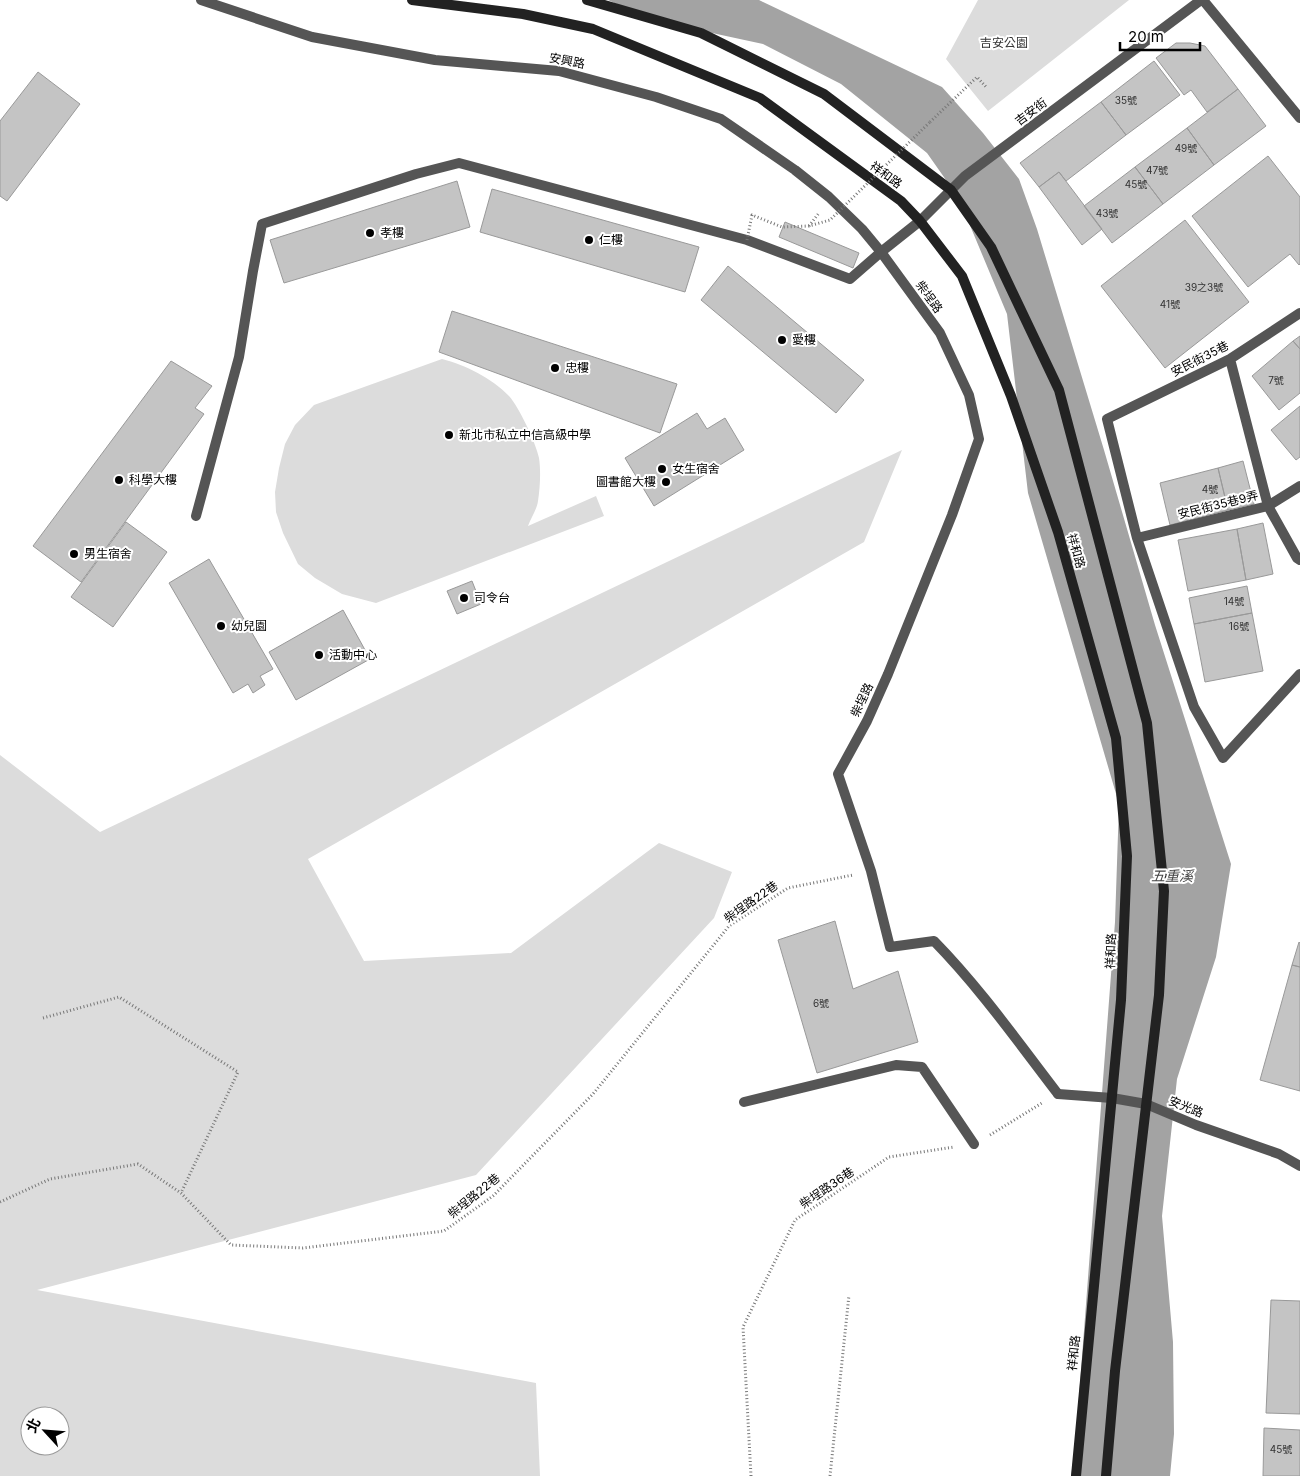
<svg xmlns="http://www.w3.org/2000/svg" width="1300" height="1476" viewBox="0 0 1300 1476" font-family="Inter,'Noto Sans TC',sans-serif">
  <rect width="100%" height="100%" fill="#fff"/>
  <path fill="#dcdcdc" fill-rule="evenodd" d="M978 0H1129L988 111 946 59Z
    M442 359C465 365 492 378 509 396 519 407 536 443 539 458 541 471 540 488 538 501 537 509 531 518 528 526L596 496 604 516 376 603 342 594 315 578 298 564 283 533 276 512 275 492 279 468 285 444 295 425 314 405Z
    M902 450 864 542 308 859 364 961 511 953 659 843 732 872 714 918 476 1175 37 1290 536 1383 540 1476H0V755L100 832ZM30 1416H60V1446H30Z"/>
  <path fill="#a3a3a3" d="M608 0H759L942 87 983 133 1019 179 1037 229 1104 450 1155 625 1231 864 1216 957 1177 1079 1162 1216 1173 1342 1174 1434 1170 1476H1071L1075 1449 1115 922 1119 804 1028 493 1007 314 969 223 946 180 927 153 841 84 763 44 652 20Z"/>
  <path fill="#c4c4c4" stroke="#999" d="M1176 43H1190L1205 46 1238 89 1207 112 1191 90 1184 95 1156 58Z
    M1154 61 1180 95 1126 135 1101 102Z
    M38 72 80 104 7 201 0 196V121Z
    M1238 89 1266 126 1214 165 1187 128Z
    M1101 102 1126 135 1066 181 1059 172 1039 187 1020 163Z
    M1187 128 1214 165 1163 204 1135 167Z
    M1268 156 1300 197V264L1299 265 1290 254 1248 287 1192 216Z
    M1135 167 1163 204 1112 243 1084 206Z
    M1059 172 1102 229 1082 245 1039 187Z
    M457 181 470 227 284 283 270 240Z
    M492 189 699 247 685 292 480 232Z
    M1185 220 1249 302 1165 368 1101 286Z
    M785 222 859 253 853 268 779 237Z
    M728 266 864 380 836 413 701 300Z
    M452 311 677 384 660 433 439 352Z
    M1300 336V349L1293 341Z
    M1293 341 1300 349V393L1279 410 1252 376Z
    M171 361 212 386 195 408 204 414 81 582 33 546Z
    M1300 406V457L1296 460 1271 430Z
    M697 413 707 429 725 418 744 450 654 506 625 458Z
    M1243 461 1254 504 1228 510 1218 468Z
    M1218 468 1228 510 1170 525 1160 483Z
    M126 522 167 552 113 627 71 597Z
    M1263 523 1273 574 1246 580 1237 529Z
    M1237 529 1246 580 1188 591 1178 540Z
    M209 559 273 669 260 676 265 685 253 693 248 684 233 693 169 583Z
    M472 581 481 604 457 614 447 591Z
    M1247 586 1252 613 1194 624 1189 598Z
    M343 610 370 659 296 700 269 652Z
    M1252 613 1263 671 1205 682 1194 624Z
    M835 921 853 989 898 971 918 1042 817 1073 778 940Z
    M1299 942 1300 943V967L1292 965Z
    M1292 965 1300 967V1091L1260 1080Z
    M1271 1300 1300 1301V1414L1266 1413Z
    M1264 1428 1300 1430V1476H1263Z"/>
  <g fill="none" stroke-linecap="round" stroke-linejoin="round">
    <path stroke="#777" stroke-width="3" stroke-dasharray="1 2.5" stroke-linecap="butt" d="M930 122 977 77 987 88
      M809 226 819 213
      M43 1018 119 997 238 1072 181 1193
      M990 1135 1042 1103
      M0 1202 50 1179 138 1164 181 1193 231 1245 303 1248 444 1231 493 1196 593 1094 729 926 788 888 853 875
      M751 1476 743 1327 795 1220 889 1157 954 1147
      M830 1476 849 1295"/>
    <path stroke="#555" stroke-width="10" d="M201 0 312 37 435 60 559 71 656 97 721 119 795 170 829 197 862 229 881 252 940 333 969 395 979 439 952 515 888 674 867 721 838 774 871 871 890 947 934 941C980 988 1018 1042 1058 1094
      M1300 313 1230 359 1107 419 1137 538 1194 707 1223 758 1300 674
      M1230 359 1268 506 1297 558 1300 560
      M196 516 239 357 253 271 262 224 416 174 459 163 747 240 850 279 881 252
      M1137 538 1268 506 1300 486
      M744 1102 896 1065 922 1067 974 1144"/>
    <path stroke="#555" stroke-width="10" d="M1203 0 1300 118
      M881 252 920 221 965 176 1201 0
      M1058 1094 1112 1098 1146 1104 1196 1125 1279 1154 1300 1166"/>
    <path stroke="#222" stroke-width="10" d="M412 0 523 14 593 29 760 98 901 201 920 221 962 276 1011 396 1058 532 1116 738 1127 856 1121 1000 1076 1476
      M587 0 701 33 824 94 951 190 991 247 1059 390 1147 723 1164 891 1159 995 1115 1371 1106 1476"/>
    <path stroke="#777" stroke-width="3" stroke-dasharray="1 2.5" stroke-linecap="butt" d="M747 240 752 215 782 227 809 226 830 220 930 122"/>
  </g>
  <g fill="#000" stroke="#fff" stroke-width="2">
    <circle cx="370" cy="233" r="5"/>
    <circle cx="589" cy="240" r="5"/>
    <circle cx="782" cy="340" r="5"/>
    <circle cx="555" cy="368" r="5"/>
    <circle cx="449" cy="435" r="5"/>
    <circle cx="662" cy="469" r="5"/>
    <circle cx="119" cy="480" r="5"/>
    <circle cx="666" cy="482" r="5"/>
    <circle cx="74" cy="554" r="5"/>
    <circle cx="464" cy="598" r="5"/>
    <circle cx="221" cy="626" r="5"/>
    <circle cx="319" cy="655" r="5"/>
  </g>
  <g text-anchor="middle" stroke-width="4" stroke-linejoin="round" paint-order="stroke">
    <g font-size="10" fill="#313131">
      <text x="1126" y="104">35號</text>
      <text x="1186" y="152">49號</text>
      <text x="1157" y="174">47號</text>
      <text x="1136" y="188">45號</text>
      <text x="1107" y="217">43號</text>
      <text x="1204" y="291">39之3號</text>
      <text x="1170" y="308">41號</text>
      <text x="1276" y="384">7號</text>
      <text x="1210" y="493">4號</text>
      <text x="1234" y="605">14號</text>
      <text x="1239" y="630">16號</text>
      <text x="821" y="1007">6號</text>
      <text x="1281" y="1453">45號</text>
    </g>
    <g font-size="12" fill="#333" stroke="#fff">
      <text x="1004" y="47">吉安公園</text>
    </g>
    <g font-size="12" fill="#000" stroke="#fff">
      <text transform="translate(567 61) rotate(11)" y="4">安興路</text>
      <text transform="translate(1031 112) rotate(-37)" y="4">吉安街</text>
      <text transform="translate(886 175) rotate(36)" y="4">祥和路</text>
      <text transform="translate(929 297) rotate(54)" y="4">柴埕路</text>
      <text transform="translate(1200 359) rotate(-27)" y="4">安民街35巷</text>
      <text transform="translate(1218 505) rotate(-14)" y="4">安民街35巷9弄</text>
      <text transform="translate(1076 551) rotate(74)" y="4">祥和路</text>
      <text transform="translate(862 700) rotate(-65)" y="4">柴埕路</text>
      <text transform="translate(751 902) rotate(-35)" y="4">柴埕路22巷</text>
      <text transform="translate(1111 951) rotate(-88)" y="4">祥和路</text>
      <text transform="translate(1186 1107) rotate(22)" y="4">安光路</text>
      <text transform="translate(827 1188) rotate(-34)" y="4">柴埕路36巷</text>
      <text transform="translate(474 1196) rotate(-39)" y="4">柴埕路22巷</text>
      <text transform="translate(1074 1353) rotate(-84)" y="4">祥和路</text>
    </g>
    <g font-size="12" fill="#000" stroke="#fff" text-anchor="start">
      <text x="380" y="237">孝樓</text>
      <text x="599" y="244">仁樓</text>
      <text x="792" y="344">愛樓</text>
      <text x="565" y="372">忠樓</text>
      <text x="459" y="439">新北市私立中信高級中學</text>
      <text x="672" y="473">女生宿舍</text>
      <text x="129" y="484">科學大樓</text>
      <text x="656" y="486" text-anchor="end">圖書館大樓</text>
      <text x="84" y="558">男生宿舍</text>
      <text x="474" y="602">司令台</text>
      <text x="231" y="630">幼兒園</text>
      <text x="329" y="659">活動中心</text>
    </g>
    <g font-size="14" font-style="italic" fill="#444" stroke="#fff">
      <text x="1172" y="881">五重溪</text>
    </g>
  </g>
  <g transform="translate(45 1431) rotate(296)"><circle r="24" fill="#ffffff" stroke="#999999"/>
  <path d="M0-4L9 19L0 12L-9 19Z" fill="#000000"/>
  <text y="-8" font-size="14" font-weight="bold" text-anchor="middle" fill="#000000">北</text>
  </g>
  <path d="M1120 42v8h80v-8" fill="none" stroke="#000000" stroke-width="2.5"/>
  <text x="1128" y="42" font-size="15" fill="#000000" stroke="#ffffff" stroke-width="4" paint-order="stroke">20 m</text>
</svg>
